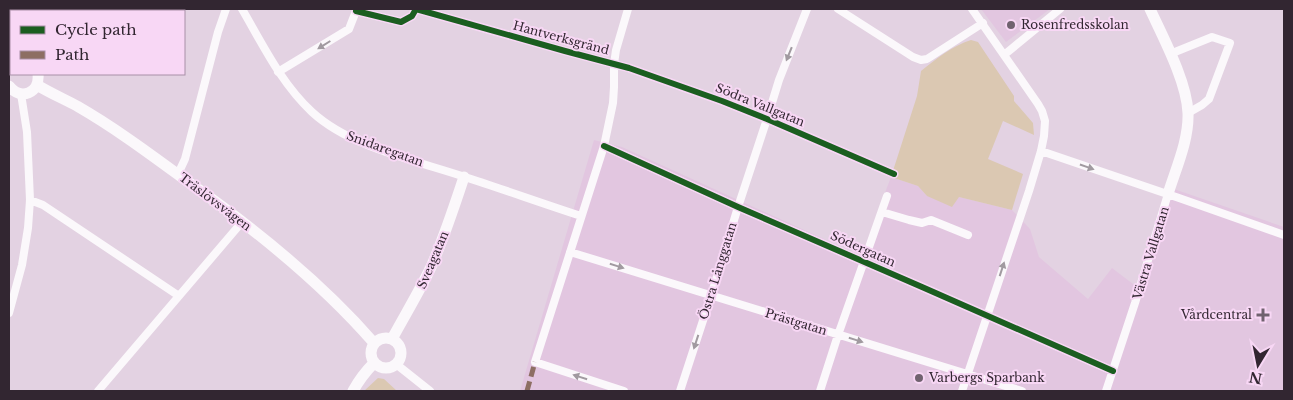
<svg xmlns="http://www.w3.org/2000/svg" width="1293" height="400" viewBox="0 0 1293 400" font-family="'Libre Baskerville',serif">
  <rect width="100%" height="100%" fill="#e3d2e2"/>
  <path fill="#e2c6e0" d="M981 9H1050L1006 42Z
    M594 140 622 147 861 256 891 177 918 186 927 196 959 197 1012 210 1030 229 1039 257 1088 299 1112 268 1137 287 1168 187 1284 227V391H520Z"/>
  <path fill="#dbc8b2" d="M971 40 978 42 1014 96V101L1033 123 1034 135 1003 121 988 159 1023 174 1012 210 959 197 952 207 927 196 918 186 891 177 917 96 921 71C936 59 952 46 971 40Z
    M378 378 384 379 397 391H364Z"/>
  <g fill="none" stroke-linecap="round" stroke-linejoin="round">
    <path stroke="#fbf8fb" stroke-width="8" d="M242 9C263 45 281 83 312 112 350 147 414 160 462 176 502 189 541 203 581 216
      M357 9 356 11 401 22 412 16 416 9 565 51 629 68 722 101 767 119 894 174
      M838 9 913 57 921 60 927 59 983 23
      M1170 54 1212 37 1230 43 1209 99 1202 105 1188 113
      M1004 55 1060 9
      M278 72 349 29 356 11
      M604 146 738 207 922 287 1113 371
      M1041 151 1179 198 1284 235
      M178 174 185 159 218 32 226 9
      M30 200 43 205 179 296
      M882 212 909 220 922 223 931 220 968 235
      M570 252 1022 391
      M9 313 22 265 28 228 30 200 27 132 21 94
      M396 364 430 391
      M98 391 242 222
      M624 391 535 362 604 146 613 103 614 87V64L616 50 628 9
      M680 391 711 296 738 207 767 119 779 80 807 9
      M820 391 838 335 887 196
      M962 391 1029 191 1041 151 1044 136 1045 121 1042 111 1038 104 972 9
      M1106 391 1135 303 1168 194"/>
    <path stroke="#fbf8fb" stroke-width="11" d="M1150 9C1163 37 1187 82 1188 113 1189 140 1176 168 1168 194
      M64 11 65 9
      M9 69 11 66
      M37 85C50 93 64 99 77 106 117 129 154 157 191 184 256 230 321 282 374 343
      M9 86C21 101 40 93 38 74
      M371 353a15 15 0 1 1 30 0a15 15 0 1 1-30 0Z
      M392 339C405 315 419 292 431 267 444 238 454 207 464 177
      M353 391C359 380 365 372 374 363"/>
    <path stroke="#8d6e63" stroke-width="5" stroke-dasharray="10 5" stroke-linecap="butt" d="M527 391 535 362"/>
    <g stroke="#f8d7f5" stroke-width="9">
      <path id="cycleway" d="M357 9 356 11 401 22 412 16 416 9 565 51 629 68 722 101 767 119 894 174
        M604 146 738 207 922 287 1113 371"/>
    </g>
    <use href="#cycleway" stroke="#1b5e20" stroke-width="6"/>
  </g>
  <defs><path id="oneway-solid" d="M-6-.8H1V-3.2L6.5 0L1 3.2V.8H-6Z" transform="scale(1.25)"/></defs>
  <g fill="#a19aa0">
    <use href="#oneway-solid" transform="translate(324 45) rotate(148)"/>
    <use href="#oneway-solid" transform="translate(789 54) rotate(112)"/>
    <use href="#oneway-solid" transform="translate(1087 167) rotate(19)"/>
    <use href="#oneway-solid" transform="translate(617 266) rotate(17)"/>
    <use href="#oneway-solid" transform="translate(1002 269) rotate(-72)"/>
    <use href="#oneway-solid" transform="translate(856 340) rotate(17)"/>
    <use href="#oneway-solid" transform="translate(696 342) rotate(108)"/>
    <use href="#oneway-solid" transform="translate(580 377) rotate(-162)"/>
  </g>
  <g fill="#70626f" stroke="#f8d7f5" stroke-width="2">
    <circle cx="1011" cy="25" r="5"/>
    <path d="M1260.5 307.5h5v5h5v5h-5v5h-5v-5h-5v-5h5z"/>
    <circle cx="919" cy="378" r="5"/>
  </g>
  <g text-anchor="middle" stroke-width="4" stroke-linejoin="round" paint-order="stroke">
    <g font-size="12" fill="#322631" stroke="#f8d7f5" text-anchor="start">
      <text x="1021" y="29">Rosenfredsskolan</text>
      <text x="1252" y="319" text-anchor="end">Vårdcentral</text>
      <text x="929" y="382">Varbergs Sparbank</text>
    </g>
    <g font-size="12" fill="#322631" stroke="#f8d7f5">
      <text transform="translate(561 38) rotate(15)" y="4">Hantverksgränd</text>
      <text transform="translate(760 105) rotate(22)" y="4">Södra Vallgatan</text>
      <text transform="translate(385 149) rotate(20)" y="4">Snidaregatan</text>
      <text transform="translate(215 202) rotate(37)" y="4">Träslövsvägen</text>
      <text transform="translate(863 249) rotate(24)" y="4">Södergatan</text>
      <text transform="translate(1151 253) rotate(-73)" y="4">Västra Vallgatan</text>
      <text transform="translate(433 260) rotate(-67)" y="4">Sveagatan</text>
      <text transform="translate(718 271) rotate(-73)" y="4">Östra Långgatan</text>
      <text transform="translate(796 322) rotate(17)" y="4">Prästgatan</text>
    </g>
  </g>
  <rect width="1293" height="400" fill="none" stroke="#322631" stroke-width="20"/>
  <rect x="10" y="10" width="175" height="65" fill="#f8d7f5" stroke="#a990a7"/>
  <rect x="20" y="26" width="25" height="8" fill="#1b5e20" stroke="#a990a7"/>
  <text x="55" y="35" font-size="15" fill="#322631">Cycle path</text>
  <rect x="20" y="51" width="25" height="8" fill="#8d6e63" stroke="#a990a7"/>
  <text x="55" y="60" font-size="15" fill="#322631">Path</text>
  <g transform="translate(1258 365) rotate(190)" stroke="#f8d7f5" stroke-width="4" paint-order="stroke">
  <path d="M0-4L9 19L0 12L-9 19Z" fill="#322631"/>
  <text y="-8" font-size="14" font-weight="bold" text-anchor="middle" fill="#322631">N</text>
  </g>
</svg>
